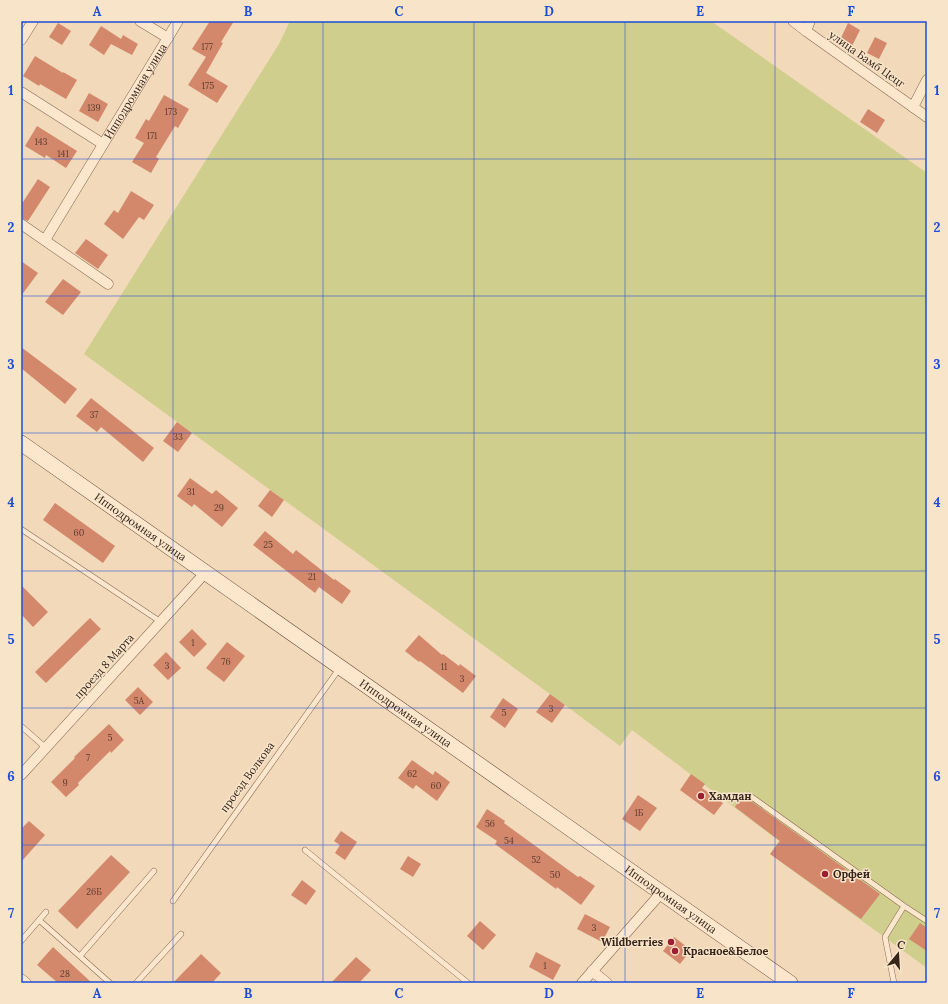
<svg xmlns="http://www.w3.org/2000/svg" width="948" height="1004" viewBox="0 0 948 1004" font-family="Lora,serif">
  <rect width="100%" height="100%" fill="#f1d9b9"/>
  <path fill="#cfce8d" d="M290 21H711L927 173V968L770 854 779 841 632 730 620 746 565 705 84 354 279 44Z"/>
  <path fill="#d3886c" d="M210 21H234L221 42 223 43 206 73 228 86 217 103 188 85 206 57 192 49Z
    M58 23 71 31 62 45 49 37Z
    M848 23 860 30 852 46 840 40Z
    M101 26 121 39 123 35 138 44 132 55 111 44 104 55 89 45Z
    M875 37 887 43 879 59 867 53Z
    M35 56 63 73V72L77 80 66 99 40 84 39 86 23 76Z
    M89 93 108 104 98 122 79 111Z
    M164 95 189 109 178 128 175 126 156 157 159 159 151 173 132 162 144 143 135 138 146 119 149 121Z
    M868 109 885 120 877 133 860 122Z
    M37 126 77 151 66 168 46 155 45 158 25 146Z
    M38 179 50 187 28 221 21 218V205Z
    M131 191 154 205 144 220 139 217 123 239 104 224 114 210 118 213Z
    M86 239 108 255 98 269 75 253Z
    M21 261 38 273 21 296Z
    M63 279 81 292 63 315 45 302Z
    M21 347 77 389 65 404 21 368Z
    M91 398 154 448 143 462 101 427 97 432 76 416Z
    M177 422 192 433 178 452 163 441Z
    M190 478 212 494 216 490 238 508 222 527 194 504 192 507 177 496Z
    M270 490 284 500 272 517 258 506Z
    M55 503 115 546 103 563 43 520Z
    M265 531 293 554 296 550 334 580 335 579 351 591 342 604 319 587 315 593 253 545Z
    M21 585 48 612 33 627 21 614Z
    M90 618 101 629 46 683 35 672Z
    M192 629 207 644 194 657 179 642Z
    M419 635 442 655 443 654 459 666 460 664 476 676 463 693 420 661 419 662 405 651Z
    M227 642 245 656 224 682 206 668Z
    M166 652 181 668 168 680 153 665Z
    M138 687 153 702 140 715 125 700Z
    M550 694 565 705 552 723 536 712Z
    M503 698 518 709 505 728 490 717Z
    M109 724 124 740 111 753 110 751 78 783 79 785 66 797 51 782 75 758 74 757Z
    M412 760 433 775 435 771 450 782 437 801 416 785 413 789 398 778Z
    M691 774 705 784 702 788 723 803 714 815 680 790Z
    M638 795 657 808 640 831 622 819Z
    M743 795 880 894 861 919 770 854 780 841 735 807Z
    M487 809 505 821 504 823 578 877 580 876 595 886 581 905 557 887 556 889 495 844 497 841 476 827Z
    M29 821 45 835 21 862V829Z
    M341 831 357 842 345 860 335 853 340 845 334 841Z
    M111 855 130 872 77 929 58 911Z
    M408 856 421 864 413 877 400 869Z
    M302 880 316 891 306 905 291 895Z
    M585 914 610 927 602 942 577 929Z
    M480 921 496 935 483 950 467 936Z
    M920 923 927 928V951L909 939Z
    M674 937 691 950 680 964 663 951Z
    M53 947 92 983H58L37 965Z
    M536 952 561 965 553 980 529 967Z
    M201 954 221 973 212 983H173Z
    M356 957 371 970 359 983H331Z"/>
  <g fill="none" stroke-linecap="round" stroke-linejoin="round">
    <g stroke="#896853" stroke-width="6">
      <path id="lane" d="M21 529 161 622
        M21 726 46 748
        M749 795 904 906 885 937 894 983
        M305 850 468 983
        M173 901 339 669
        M904 906 927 921
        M39 920 110 983
        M21 941 46 912
        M80 956 154 871
        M136 983 181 934"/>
    </g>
    <g stroke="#896853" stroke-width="11">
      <g id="street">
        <path d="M140 21 168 38"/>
        <path d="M793 21 806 31 927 117"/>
        <path d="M806 31 810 21"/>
        <path d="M21 40 33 21"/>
        <path d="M21 92 103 144"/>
        <path d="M913 107 927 80"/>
        <path d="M21 224 108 284"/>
        <path id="s1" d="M45 240 178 21"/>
        <path d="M21 775 205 573"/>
        <path d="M592 971 607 983"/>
        <path d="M21 979 26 983"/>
        <path d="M582 983 662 892"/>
      </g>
    </g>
    <g stroke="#6a4936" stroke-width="16">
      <g id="secondary">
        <path id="s2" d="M21 443 790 983"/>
      </g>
    </g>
    <use href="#lane" stroke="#fce7cd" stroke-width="5"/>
    <use href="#street" stroke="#fce7cd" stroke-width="10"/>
    <use href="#secondary" stroke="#fce7cd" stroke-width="15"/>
  </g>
  <path fill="none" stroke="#1d4ed8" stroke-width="1" stroke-opacity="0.55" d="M173 21V983M323 21V983M474 21V983M625 21V983M775 21V983M21 159H927M21 296H927M21 433H927M21 571H927M21 708H927M21 845H927"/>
  <g fill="#9c1e31" stroke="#f8e4c9" stroke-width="1.5">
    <circle cx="701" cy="796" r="4"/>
    <circle cx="825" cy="874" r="4"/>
    <circle cx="671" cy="942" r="4"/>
    <circle cx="675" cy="951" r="4"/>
  </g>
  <g text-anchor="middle" stroke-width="3" stroke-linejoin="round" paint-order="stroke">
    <g font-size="9" fill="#5d3c2e">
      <text x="207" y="50">177</text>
      <text x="208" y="89">175</text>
      <text x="94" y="111">139</text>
      <text x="171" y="115">173</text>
      <text x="152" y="139">171</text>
      <text x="41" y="145">143</text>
      <text x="63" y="157">141</text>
      <text x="94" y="418">37</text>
      <text x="178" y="440">33</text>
      <text x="191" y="495">31</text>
      <text x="219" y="511">29</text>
      <text x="79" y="536">60</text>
      <text x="268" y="548">25</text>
      <text x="312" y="580">21</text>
      <text x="193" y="646">1</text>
      <text x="226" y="665">76</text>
      <text x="167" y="669">3</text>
      <text x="444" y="670">11</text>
      <text x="462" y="682">3</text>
      <text x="139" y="704">5А</text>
      <text x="551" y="712">3</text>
      <text x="504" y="716">5</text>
      <text x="110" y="741">5</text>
      <text x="88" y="761">7</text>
      <text x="412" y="777">62</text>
      <text x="65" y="786">9</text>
      <text x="436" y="789">60</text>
      <text x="639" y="816">1Б</text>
      <text x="490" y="827">56</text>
      <text x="509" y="844">54</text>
      <text x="536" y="863">52</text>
      <text x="555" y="878">50</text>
      <text x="94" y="895">26Б</text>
      <text x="594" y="931">3</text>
      <text x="545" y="969">1</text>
      <text x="65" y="977">28</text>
    </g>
    <g font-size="11" fill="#362319" stroke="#f8e4c9">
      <text transform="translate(867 59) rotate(35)" y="4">улица Бамб Цецг</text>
      <text dy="4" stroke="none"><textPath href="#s1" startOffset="174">Ипподромная улица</textPath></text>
      <text dy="4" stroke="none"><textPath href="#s2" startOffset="146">Ипподромная улица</textPath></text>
      <text transform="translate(104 666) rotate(-48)" y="4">проезд 8 Марта</text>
      <text dy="4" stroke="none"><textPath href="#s2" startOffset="470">Ипподромная улица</textPath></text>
      <text transform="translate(247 777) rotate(-54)" y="4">проезд Волкова</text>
      <text dy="4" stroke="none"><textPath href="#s2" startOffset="794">Ипподромная улица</textPath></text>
    </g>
    <g font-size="11" font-weight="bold" fill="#362319" stroke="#f8e4c9" text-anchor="start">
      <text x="709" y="800">Хамдан</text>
      <text x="833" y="878">Орфей</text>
      <text x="663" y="946" text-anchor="end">Wildberries</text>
      <text x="683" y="955">Красное&amp;Белое</text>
    </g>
  </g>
  <rect width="948" height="1004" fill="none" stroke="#f8e4c9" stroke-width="44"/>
  <g transform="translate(898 954) rotate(18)" stroke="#f8e4c9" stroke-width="3" paint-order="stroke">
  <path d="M0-3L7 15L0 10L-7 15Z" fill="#362319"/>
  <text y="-6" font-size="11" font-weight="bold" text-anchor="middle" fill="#362319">С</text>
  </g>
  <rect x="22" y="22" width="904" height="960" fill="none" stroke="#1d4ed8" stroke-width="1.5"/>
  <g font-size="13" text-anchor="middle" font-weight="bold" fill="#1d4ed8">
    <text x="97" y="16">A</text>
    <text x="248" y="16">B</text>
    <text x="399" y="16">C</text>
    <text x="549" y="16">D</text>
    <text x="700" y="16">E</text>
    <text x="851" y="16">F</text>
    <text x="11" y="95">1</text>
    <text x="937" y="95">1</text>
    <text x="11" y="232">2</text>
    <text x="937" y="232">2</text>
    <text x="11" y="369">3</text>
    <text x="937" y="369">3</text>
    <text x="11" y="507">4</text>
    <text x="937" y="507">4</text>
    <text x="11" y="644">5</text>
    <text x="937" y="644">5</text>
    <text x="11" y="781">6</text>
    <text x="937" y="781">6</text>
    <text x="11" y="918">7</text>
    <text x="937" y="918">7</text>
    <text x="97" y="998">A</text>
    <text x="248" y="998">B</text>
    <text x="399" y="998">C</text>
    <text x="549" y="998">D</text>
    <text x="700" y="998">E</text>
    <text x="851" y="998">F</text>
  </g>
</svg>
